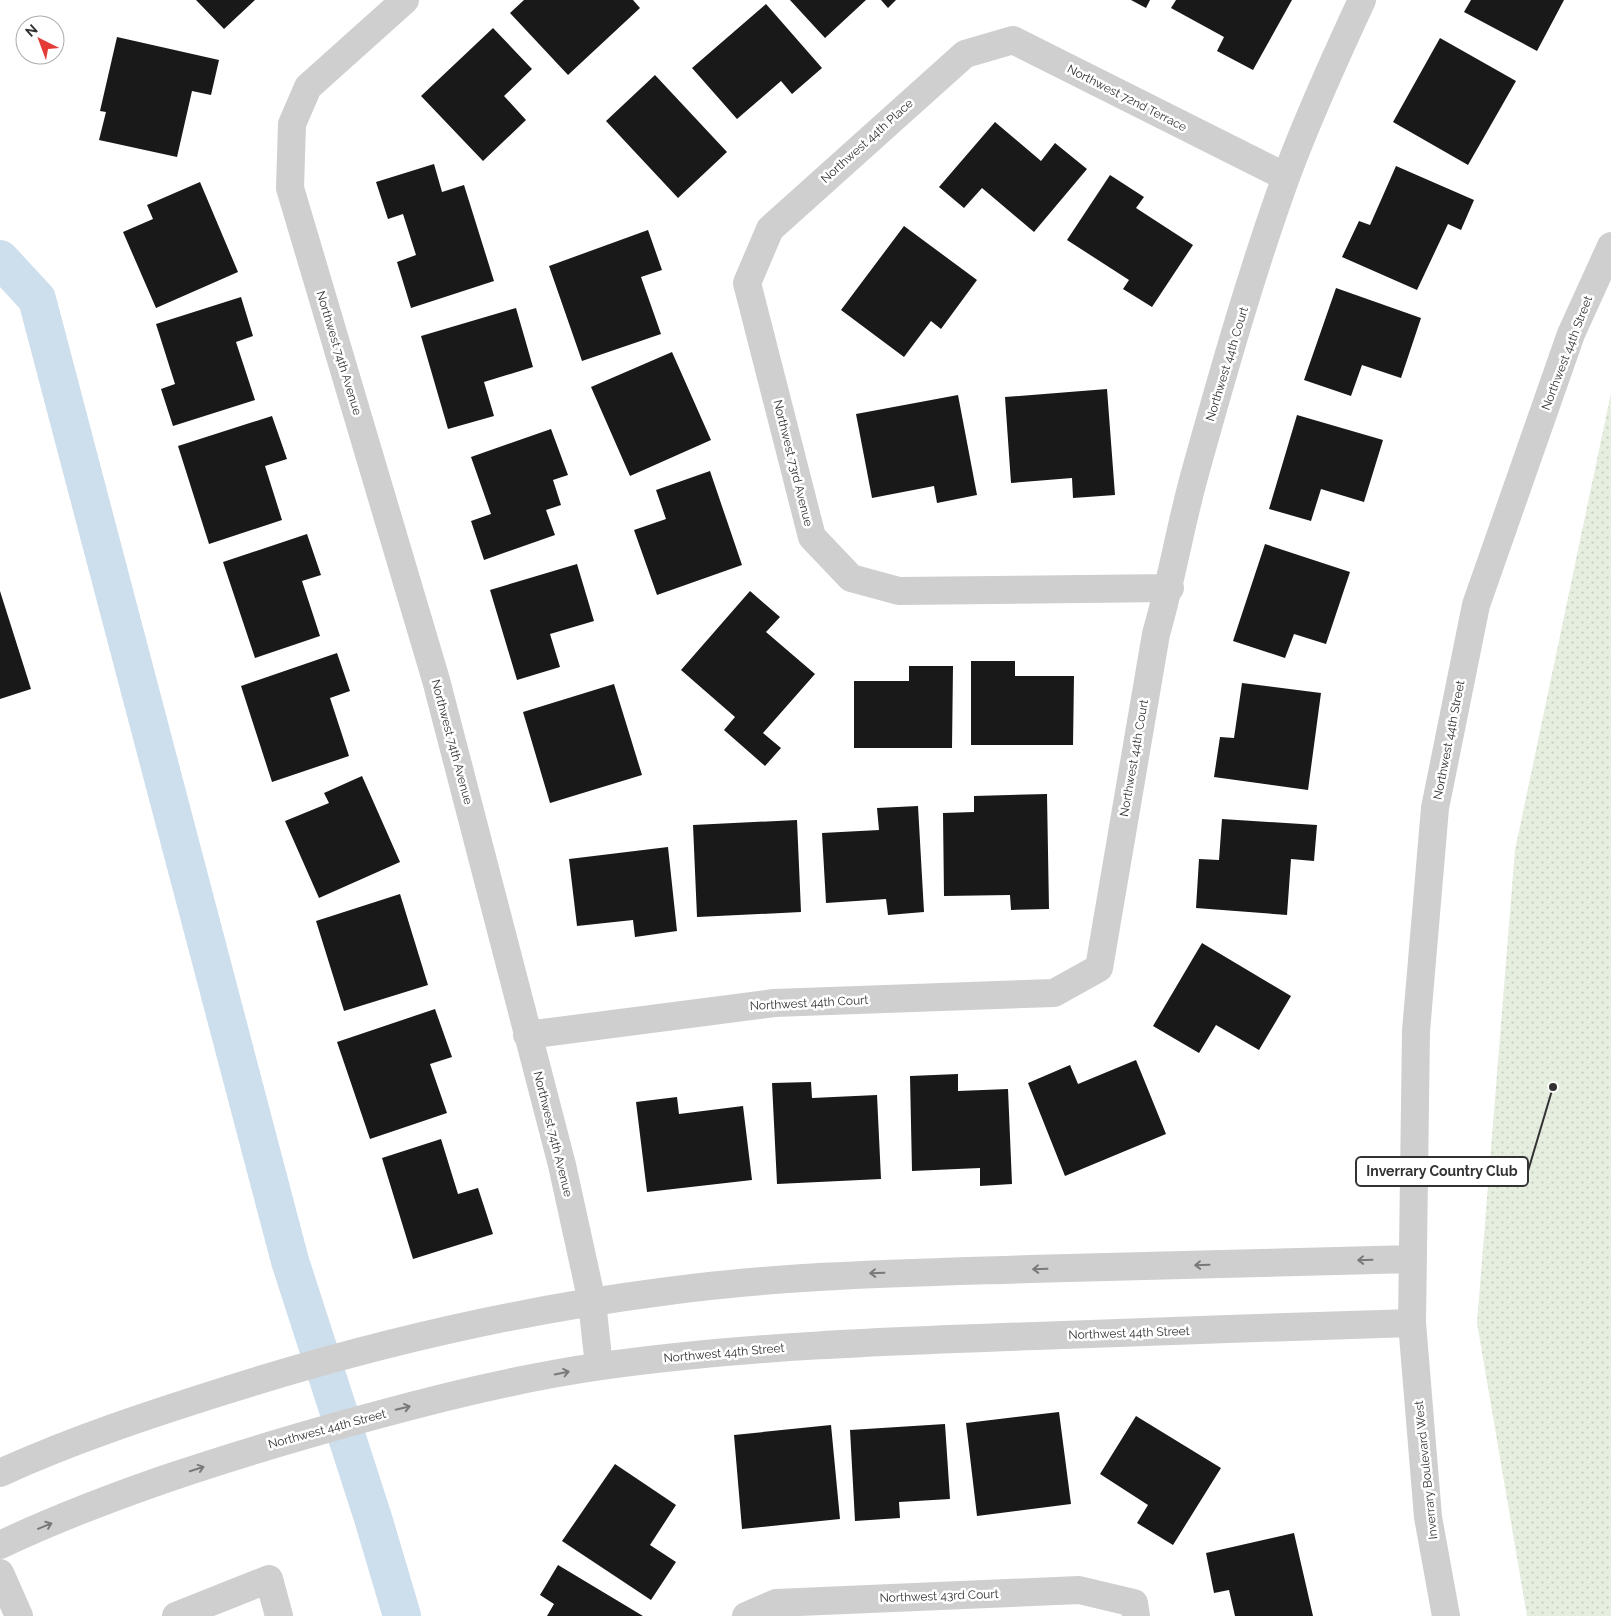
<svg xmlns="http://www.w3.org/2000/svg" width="1611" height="1616" viewBox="0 0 1611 1616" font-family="Raleway,sans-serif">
  <defs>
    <pattern id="grass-dots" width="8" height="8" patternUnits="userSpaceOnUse" patternTransform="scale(1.25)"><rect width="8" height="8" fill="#e6eee0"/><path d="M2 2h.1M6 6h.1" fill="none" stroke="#c6cdc1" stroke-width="1.8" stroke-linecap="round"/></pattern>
  </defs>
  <rect width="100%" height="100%" fill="#fff"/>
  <path fill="url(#grass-dots)" d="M1611 393V1616H1527L1477 1323 1515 850Z"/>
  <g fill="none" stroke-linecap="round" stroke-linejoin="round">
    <path stroke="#cddeed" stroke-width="38" d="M0 259 37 299 290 1261 373 1518 402 1616"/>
  </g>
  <path fill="#191919" d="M196 0H255L224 29Z
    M524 0H633L640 8 568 75 510 13Z
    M790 0H866L825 38Z
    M881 0H896L888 8Z
    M1131 0H1150L1146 8Z
    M1176 0H1292L1253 70 1217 51 1224 37 1171 8Z
    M1471 0H1564L1537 51 1464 12Z
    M766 4 822 68 792 94 781 81 737 119 692 68Z
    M493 28 532 69 504 96 526 120 483 161 421 96Z
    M117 37 219 60 211 95 192 91 177 157 99 140 106 112 100 111Z
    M1440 38 1516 81 1468 165 1393 122Z
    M655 75 727 152 678 198 606 121Z
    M995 122 1041 161 1055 143 1087 169 1034 232 982 188 964 208 939 187Z
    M434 164 442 192 464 185 494 281 411 308 397 262 416 255 403 214 388 219 376 182Z
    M1396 166 1474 200 1461 230 1448 224 1417 290 1342 257 1359 221 1370 225Z
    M1110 175 1144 197 1136 208 1193 245 1152 307 1123 289 1129 280 1067 240Z
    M200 182 238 272 156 308 123 232 153 219 147 205Z
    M904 226 977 280 941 329 931 321 904 357 841 310Z
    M648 230 662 270 641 277 661 334 582 361 549 266Z
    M1336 288 1421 318 1401 378 1362 365 1351 396 1304 380Z
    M241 297 253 336 236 342 255 400 173 426 161 389 175 384 156 324Z
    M516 308 533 367 484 382 494 416 448 429 421 336Z
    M672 352 711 440 630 476 591 387Z
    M1107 389 1115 495 1073 498 1072 478 1011 483 1005 397Z
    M958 395 977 495 937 503 934 486 872 498 856 414Z
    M1297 415 1383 440 1364 502 1321 489 1311 521 1269 509Z
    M272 416 287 459 265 466 282 520 209 544 178 446Z
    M551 429 568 475 553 480 561 505 546 510 555 535 484 560 471 521 491 514 471 457Z
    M710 471 742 565 657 595 634 530 666 519 656 490Z
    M307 534 321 575 302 581 320 636 255 658 223 562Z
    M1265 544 1350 572 1326 644 1294 634 1285 658 1233 641Z
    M577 564 594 621 550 634 560 667 517 680 490 590Z
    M0 591 31 689 0 699Z
    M750 591 780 617 766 632 815 674 763 733 781 748 765 766 724 730 735 717 681 670Z
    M337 653 350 691 330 698 349 756 272 782 241 686Z
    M971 661H1015V676H1074L1073 745H971Z
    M909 666H953L952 748H854V681H909Z
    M1242 683 1321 693 1308 790 1214 777 1220 737 1234 738Z
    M614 684 642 775 550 803 523 712Z
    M362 776 400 862 319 898 285 821 329 803 324 793Z
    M1047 794 1049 909 1011 910 1010 895 944 896 943 813 974 812V796Z
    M918 806 924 912 888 915 886 899 826 903 822 833 879 830 877 808Z
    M1222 819 1317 825 1314 861 1291 859 1287 915 1196 908 1199 859 1219 860Z
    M797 820 801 912 697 917 693 825Z
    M668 847 677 931 635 937 633 920 577 926 569 859Z
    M400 894 428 985 344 1011 316 921Z
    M1202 943 1291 996 1259 1050 1216 1025 1199 1053 1153 1026Z
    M435 1009 452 1057 430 1064 447 1113 370 1139 337 1042Z
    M1136 1060 1166 1134 1065 1176 1028 1083 1070 1065 1078 1084Z
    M958 1074V1091L1008 1089 1012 1184 980 1186V1168L912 1171 910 1076Z
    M811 1082 812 1098 877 1095 881 1179 777 1184 772 1083Z
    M677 1097 679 1114 743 1106 752 1180 647 1192 636 1102Z
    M441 1139 458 1194 478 1188 493 1234 413 1259 382 1158Z
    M1059 1412 1071 1504 977 1516 966 1423Z
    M1136 1416 1221 1468 1173 1545 1137 1523 1148 1505 1100 1474Z
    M945 1424 950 1499 899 1502 900 1518 855 1521 850 1430Z
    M831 1425 840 1519 742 1529 734 1435Z
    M615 1464 676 1505 650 1545 676 1562 651 1600 562 1541Z
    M1294 1533 1313 1616H1235L1229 1590 1214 1593 1206 1553Z
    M558 1565 643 1616H547L554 1604 540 1595Z"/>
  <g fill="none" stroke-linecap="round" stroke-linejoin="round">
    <path stroke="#cfcfcf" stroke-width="28" d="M405 0 308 87 292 124 290 188 436 680 562 1165 592 1302 599 1366
      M1170 588 899 591 851 578 812 537 747 283 770 229 965 54 1013 40 1286 177
      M527 1035 774 1003 1054 993 1099 968 1156 634C1172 579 1181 521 1197 466 1224 369 1252 271 1286 177 1308 117 1335 58 1362 0
      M0 1473C72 1440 148 1415 224 1391 366 1346 513 1311 661 1292 783 1275 907 1273 1030 1269 1158 1266 1285 1262 1413 1259
      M0 1545C111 1493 230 1456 348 1423 431 1400 517 1378 602 1366 746 1346 891 1341 1036 1336 1161 1331 1287 1327 1412 1323
      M0 1573 19 1616
      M176 1616 269 1579 279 1616
      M746 1616 776 1603 1079 1590 1134 1603 1136 1616
      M1446 1616 1428 1517 1412 1323 1416 1031 1435 808 1476 605 1571 334 1611 246"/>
  </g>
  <defs><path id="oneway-shaft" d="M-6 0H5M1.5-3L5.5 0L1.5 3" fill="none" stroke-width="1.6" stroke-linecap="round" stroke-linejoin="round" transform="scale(1.25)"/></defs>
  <g stroke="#797979">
    <use href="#oneway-shaft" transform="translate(1365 1260) rotate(178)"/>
    <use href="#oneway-shaft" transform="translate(1202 1265) rotate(178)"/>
    <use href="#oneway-shaft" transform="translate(1040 1269) rotate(178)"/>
    <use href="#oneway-shaft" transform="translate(877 1273) rotate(178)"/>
    <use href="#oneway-shaft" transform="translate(562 1373) rotate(-11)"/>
    <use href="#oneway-shaft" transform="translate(403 1408) rotate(-13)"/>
    <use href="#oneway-shaft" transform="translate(197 1469) rotate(-18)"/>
    <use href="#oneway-shaft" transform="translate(45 1526) rotate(-22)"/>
  </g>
  <g text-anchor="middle" stroke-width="5" stroke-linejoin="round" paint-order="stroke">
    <g font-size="12" fill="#323232" stroke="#fff">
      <text transform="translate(1127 98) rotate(27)" y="4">Northwest 72nd Terrace</text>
      <text transform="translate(867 141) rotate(-42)" y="4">Northwest 44th Place</text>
      <text transform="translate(339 353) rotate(73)" y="4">Northwest 74th Avenue</text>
      <text transform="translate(1567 353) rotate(-69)" y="4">Northwest 44th Street</text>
      <text transform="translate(1227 364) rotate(-73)" y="4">Northwest 44th Court</text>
      <text transform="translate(793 463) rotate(76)" y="4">Northwest 73rd Avenue</text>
      <text transform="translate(1449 740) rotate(-79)" y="4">Northwest 44th Street</text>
      <text transform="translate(452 742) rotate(75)" y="4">Northwest 74th Avenue</text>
      <text transform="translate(1134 758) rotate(-80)" y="4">Northwest 44th Court</text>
      <text transform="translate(809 1003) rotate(-3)" y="4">Northwest 44th Court</text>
      <text transform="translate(553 1134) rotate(76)" y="4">Northwest 74th Avenue</text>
      <text transform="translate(1129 1333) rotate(-2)" y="4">Northwest 44th Street</text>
      <text transform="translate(724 1353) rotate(-5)" y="4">Northwest 44th Street</text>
      <text transform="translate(327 1429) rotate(-15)" y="4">Northwest 44th Street</text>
      <text transform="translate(1426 1470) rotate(-96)" y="4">Inverrary Boulevard West</text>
      <text transform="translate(939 1596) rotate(-2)" y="4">Northwest 43rd Court</text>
    </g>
  </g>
  <path fill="none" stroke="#323232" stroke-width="2" d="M1553 1087L1528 1171"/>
  <circle fill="#323232" stroke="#fff" stroke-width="2" cx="1553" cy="1087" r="5"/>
  <rect fill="#fff" stroke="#323232" stroke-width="2" x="1356" y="1157" width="172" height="29" rx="5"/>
  <g font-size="14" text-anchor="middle" font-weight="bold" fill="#323232">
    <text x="1442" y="1176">Inverrary Country Club</text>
  </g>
  <g transform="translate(40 40) rotate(318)"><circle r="24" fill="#ffffff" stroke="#adadad"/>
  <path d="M0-4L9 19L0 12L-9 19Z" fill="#e53b37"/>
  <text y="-8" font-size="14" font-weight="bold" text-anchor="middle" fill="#323232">N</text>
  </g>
</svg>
